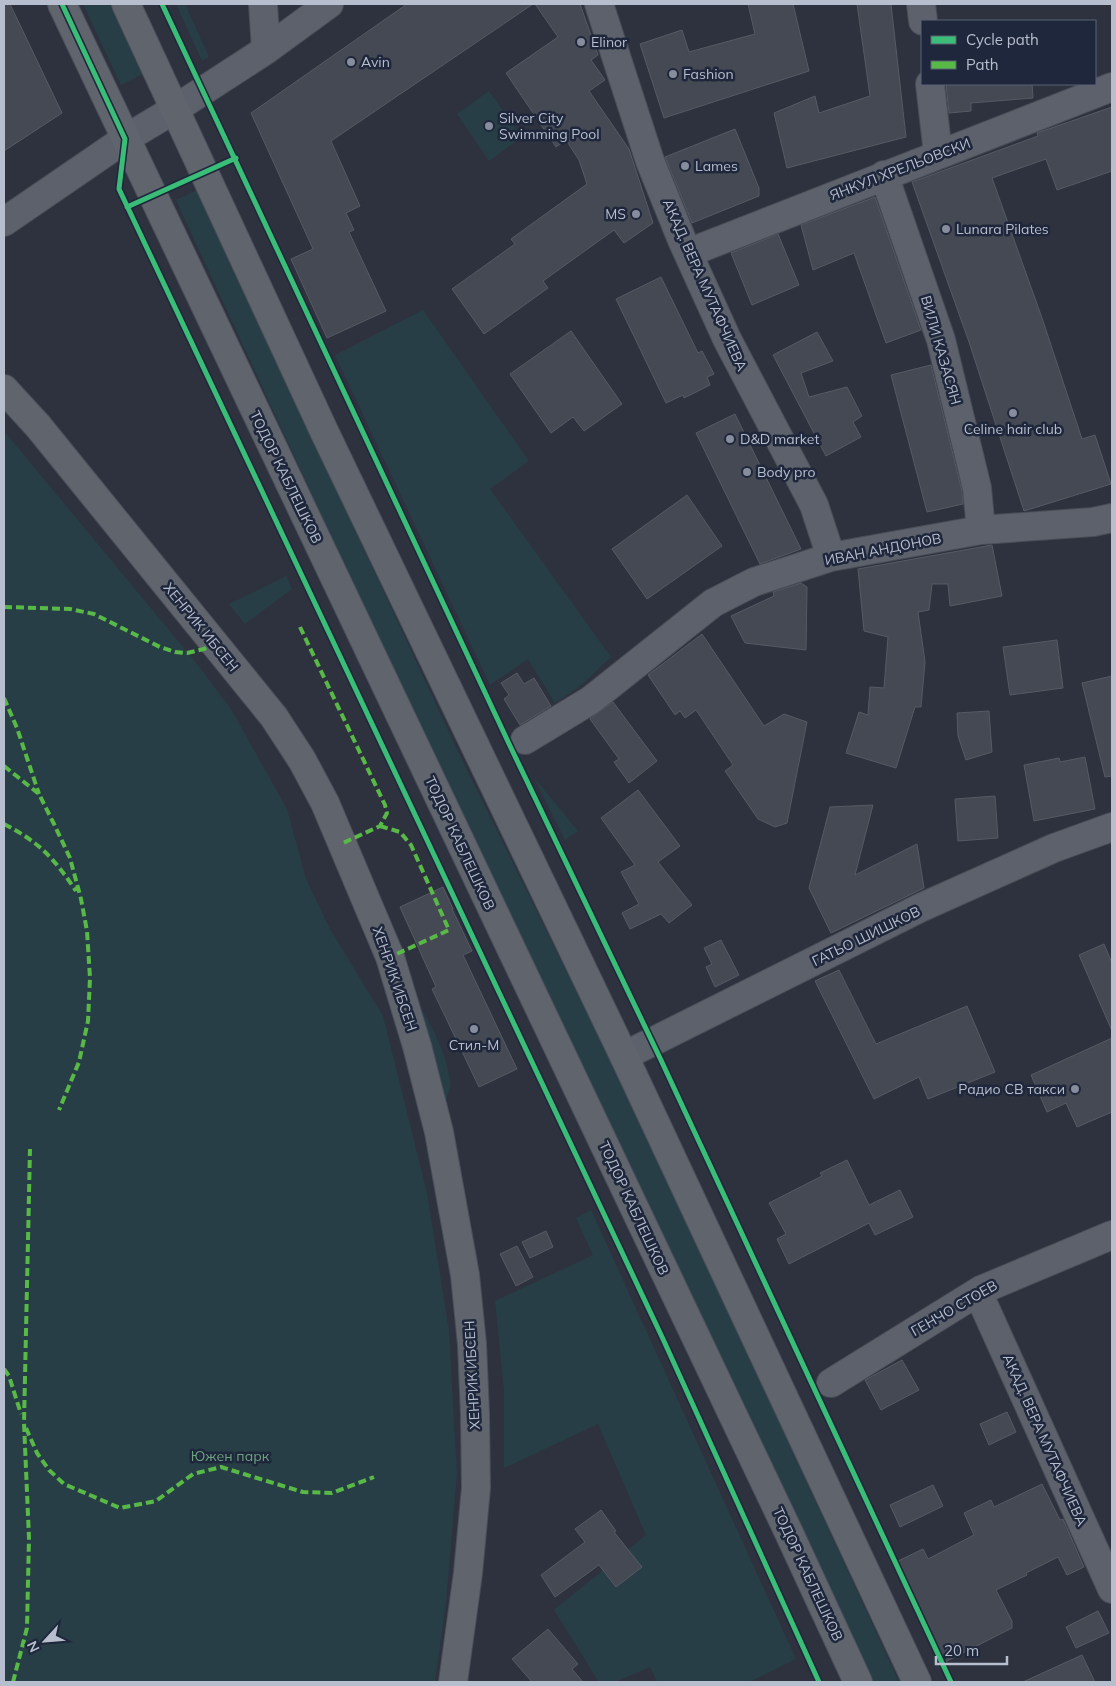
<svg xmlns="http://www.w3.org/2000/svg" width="1116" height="1686" viewBox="0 0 1116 1686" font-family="Mulish,sans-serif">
  <rect width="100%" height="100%" fill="#2d323e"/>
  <path fill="#283e46" d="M83 4H110L143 74 121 85Z
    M176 4H185L209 57 202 61Z
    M489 91 522 137 489 161 457 114Z
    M197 190 461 758 636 1112 899 1682H871L430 750 176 200Z
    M423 310 529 461 490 489 611 657 579 687 555 703 528 659 490 685 335 355Z
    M4 431 198 665 231 709 287 809 306 879 330 929 383 1016 427 1193 449 1331 457 1474 446 1602 435 1682H4Z
    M286 576 292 589 245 624 229 604Z
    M533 776 578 831 565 840Z
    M422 1010C434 1030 450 1062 450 1086 449 1091 447 1096 446 1101Z
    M591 1210 796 1659 749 1682H657L650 1667 615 1682H599L554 1610 646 1535 598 1424 504 1468V1391L495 1301 593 1255 576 1218Z"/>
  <path fill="#454953" stroke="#555a65" d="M4 4H10L62 113 4 151Z
    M407 4H533L331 141 360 206 346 213 354 230 349 232 386 311 327 338 291 259 313 249 251 113Z
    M535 4H580L598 55 591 60 605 80 589 91 629 149 653 223 624 243 614 230 543 281 548 288 484 334 452 289 515 244 511 239 587 184 579 160 566 140 556 147 506 73 558 37Z
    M748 4H793L809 71 664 118 640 44 682 30 689 52 755 34Z
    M857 4H891L906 137 787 168 774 113 815 96 819 113 870 96Z
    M946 84H1032L1033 98 971 103V111L949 113Z
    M1112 107V171L1057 190 1046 159 992 178 1042 318 1082 439 1095 435 1111 484 1024 511 969 342 912 182 1038 136 1037 133Z
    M735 129 759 188V196L692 223 665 157Z
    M875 197 921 330 886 343 854 253 813 270 801 225Z
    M778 234 799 285 752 305 731 253Z
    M661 277 698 353 702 351 714 374 707 377 710 385 684 398 683 395 666 403 616 299Z
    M571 331 622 404 584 431 573 417 551 433 510 374Z
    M817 332 833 361 801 373 809 397 847 387 862 416 853 422 861 437 826 456 773 355Z
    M931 365 962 491 963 504 927 512 891 375Z
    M735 414 801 549 760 564 696 433Z
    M687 495 722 546 647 599 612 549Z
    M992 545 1002 596 950 606 948 584H932L929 610 918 612 925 662 921 707H915L896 768 846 753 859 712 868 715 870 687 884 688 888 637 864 631 858 569Z
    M801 583 807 587 806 650 745 643 731 616 774 596 773 592Z
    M702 634 764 726 784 714 807 722 787 823 775 827 758 819 725 771 733 765 696 710 685 718 680 711 675 715 648 675Z
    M1057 640 1063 688 1010 695 1003 647Z
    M517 673 524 684 534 678 551 706 520 725 504 699 509 695 501 683Z
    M1112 676V776L1105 777 1082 683Z
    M613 702 657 761 629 783 614 762 619 759 590 719Z
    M989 711 992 752 966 760 958 736 957 713Z
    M1085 757 1095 809 1034 821 1024 765 1059 758 1060 762Z
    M638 790 680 846 658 862 692 905 669 923 661 914 630 929 622 913 639 904 621 872 635 865 601 818Z
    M995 796 998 838 958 841 955 799Z
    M873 805 855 875 917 844 924 888 831 933 809 888 830 807Z
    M443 887 453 909H452L472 951 463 955 517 1069 479 1087 432 989 436 987 400 907Z
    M721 940 739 975 715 987 706 967 712 964 704 948Z
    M1104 944 1112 963V1031L1079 955Z
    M839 970 876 1044 967 1006 995 1072 928 1099 919 1077 874 1099 815 981Z
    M1112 1038V1112L1077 1127 1066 1103 1047 1112 1031 1075Z
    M847 1160 869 1205 900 1190 913 1217 875 1235 869 1223 789 1264 777 1239 786 1234 769 1203 822 1176 820 1173Z
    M546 1231 553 1247 530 1258 522 1242Z
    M517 1246 533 1277 516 1286 500 1254Z
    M902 1360 919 1390 881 1410 865 1380Z
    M1007 1412 1016 1432 989 1445 980 1424Z
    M1042 1484 1060 1520 1063 1519 1084 1567 1067 1575 1058 1557 1026 1573 1027 1575 996 1590 1012 1621V1628L945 1662 896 1562 923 1549 928 1559 974 1535 964 1513 991 1500 994 1507Z
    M933 1485 943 1506 900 1527 890 1505Z
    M601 1510 616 1531 614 1532 642 1567 616 1587 599 1565 555 1597 541 1575 585 1542 575 1529Z
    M1098 1611 1109 1633 1076 1648 1066 1627Z
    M548 1629 578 1664 572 1669 583 1682H532L512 1659Z
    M1082 1655 1095 1682H1023Z"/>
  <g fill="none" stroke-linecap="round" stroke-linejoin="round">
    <g stroke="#494d57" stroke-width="30">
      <path id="minor" d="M263 4 266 50
        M599 4 650 161 682 240 727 339 814 505 831 557
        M921 4 923 21
        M930 84 938 154
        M884 175 941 340 977 488 981 530
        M4 222 125 139 175 109 266 50 329 4
        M688 253 1112 87
        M525 740 591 700 713 603 754 582 831 557 981 530 1093 522 1112 518
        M624 1056 920 908 1054 848 1112 827
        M981 1290V1299L1112 1589
        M831 1383 981 1290 1112 1235"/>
    </g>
    <g stroke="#4b4f5a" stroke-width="30">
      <path id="major" d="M62 4 789 1533 858 1682
        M126 4 324 431 624 1056 917 1682
        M4 389 38 426 274 717 302 760 325 803 390 957 417 1046 439 1132 465 1275 472 1344 475 1414 476 1488 468 1573 453 1682"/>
    </g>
    <use href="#minor" stroke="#5d616b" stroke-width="28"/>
    <use href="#major" stroke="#5f646d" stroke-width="28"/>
    <path stroke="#58b947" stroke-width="4" stroke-dasharray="8 4" stroke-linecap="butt" d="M4 607 70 609 94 614 160 647 175 652 187 653 204 649 215 643
      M300 627 385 805 387 813 380 826 343 843
      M4 698 17 728 39 794
      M4 766 39 794 54 824 70 858 81 899 87 931 90 978 88 1021 79 1062 59 1110
      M4 824C39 842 54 858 76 891
      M380 826 400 832 411 845 449 930 390 957
      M4 1369 9 1376 21 1414
      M26 1428 37 1453 49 1470 64 1484 120 1508 156 1501 193 1474 221 1467 303 1492 332 1493 374 1477
      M13 1682 27 1628 29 1538 24 1423 30 1149"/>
    <g stroke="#1e273b" stroke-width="8">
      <path id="cycleway" d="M62 4 125 139 119 189 663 1339 819 1682
        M162 4 511 748 660 1058 951 1682
        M127 207 236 158"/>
    </g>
    <use href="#cycleway" stroke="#3abd76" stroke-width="5"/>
  </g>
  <g fill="#878d9c" stroke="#1e273b" stroke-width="2">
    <circle cx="581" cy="42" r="5"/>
    <circle cx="351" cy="62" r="5"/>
    <circle cx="673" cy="74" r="5"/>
    <circle cx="489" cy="126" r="5"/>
    <circle cx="685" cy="166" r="5"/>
    <circle cx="636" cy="214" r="5"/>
    <circle cx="946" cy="229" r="5"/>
    <circle cx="1013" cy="413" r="5"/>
    <circle cx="730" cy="439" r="5"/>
    <circle cx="747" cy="472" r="5"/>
    <circle cx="474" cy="1029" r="5"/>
    <circle cx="1075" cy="1089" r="5"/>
  </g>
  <g text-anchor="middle" stroke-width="5" stroke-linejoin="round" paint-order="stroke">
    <g font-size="14" fill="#b7bece" stroke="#1e273b" text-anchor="start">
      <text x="591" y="47">Elinor</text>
      <text x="361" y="67">Avin</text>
      <text x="683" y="79">Fashion</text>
      <text x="499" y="123">Silver City<tspan x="499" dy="16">Swimming Pool</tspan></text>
      <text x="695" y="171">Lames</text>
      <text x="626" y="219" text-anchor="end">MS</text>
      <text x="956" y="234">Lunara Pilates</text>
      <text x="1013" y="434" text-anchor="middle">Celine hair club</text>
      <text x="740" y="444">D&amp;D market</text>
      <text x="757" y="477">Body pro</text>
      <text x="474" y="1050" text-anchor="middle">Стил-М</text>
      <text x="1065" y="1094" text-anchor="end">Радио СВ такси</text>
    </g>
    <g font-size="14" fill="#b7bece" stroke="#1e273b">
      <text transform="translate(900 169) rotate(-21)" y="5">ЯНКУЛ ХРЕЛЬОВСКИ</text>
      <text transform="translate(705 285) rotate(66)" y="5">АКАД. ВЕРА МУТАФЧИЕВА</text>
      <text transform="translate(941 350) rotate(74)" y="5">ВИЛИ КАЗАСЯН</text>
      <text transform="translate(286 477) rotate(64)" y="5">ТОДОР КАБЛЕШКОВ</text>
      <text transform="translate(883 549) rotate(-11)" y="5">ИВАН АНДОНОВ</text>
      <text transform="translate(201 627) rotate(51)" y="5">ХЕНРИК ИБСЕН</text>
      <text transform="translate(460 843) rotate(65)" y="5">ТОДОР КАБЛЕШКОВ</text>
      <text transform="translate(866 936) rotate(-26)" y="5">ГАТЬО ШИШКОВ</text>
      <text transform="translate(395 979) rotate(71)" y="5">ХЕНРИК ИБСЕН</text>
      <text transform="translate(634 1208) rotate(65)" y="5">ТОДОР КАБЛЕШКОВ</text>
      <text transform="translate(954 1308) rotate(-30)" y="5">ГЕНЧО СТОЕВ</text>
      <text transform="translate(472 1375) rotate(-93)" y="5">ХЕНРИК ИБСЕН</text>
      <text transform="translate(1045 1440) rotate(66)" y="5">АКАД. ВЕРА МУТАФЧИЕВА</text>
      <text transform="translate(808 1574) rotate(65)" y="5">ТОДОР КАБЛЕШКОВ</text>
    </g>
    <g font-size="14" fill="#6ca27e" stroke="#1e273b">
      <text x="230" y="1461">Южен парк</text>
    </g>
  </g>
  <rect width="1116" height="1686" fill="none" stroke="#b7bece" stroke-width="10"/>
  <rect x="921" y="20" width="175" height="65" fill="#1e273b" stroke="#5b6376"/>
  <rect x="931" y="36" width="25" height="8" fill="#3abd76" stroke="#5b6376"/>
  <text x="966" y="45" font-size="15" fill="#b7bece">Cycle path</text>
  <rect x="931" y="61" width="25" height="8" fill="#58b947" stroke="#5b6376"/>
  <text x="966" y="70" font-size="15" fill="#b7bece">Path</text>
  <g transform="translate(45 1641) rotate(244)" stroke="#1e273b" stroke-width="4" paint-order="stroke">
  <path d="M0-4L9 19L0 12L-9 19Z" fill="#b7bece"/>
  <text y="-8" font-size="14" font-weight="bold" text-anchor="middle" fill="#b7bece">N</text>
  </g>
  <path d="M936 1656v8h71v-8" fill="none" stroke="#b7bece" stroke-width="2.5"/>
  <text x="944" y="1656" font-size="15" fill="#b7bece" stroke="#1e273b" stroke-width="4" paint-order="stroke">20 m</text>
</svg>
